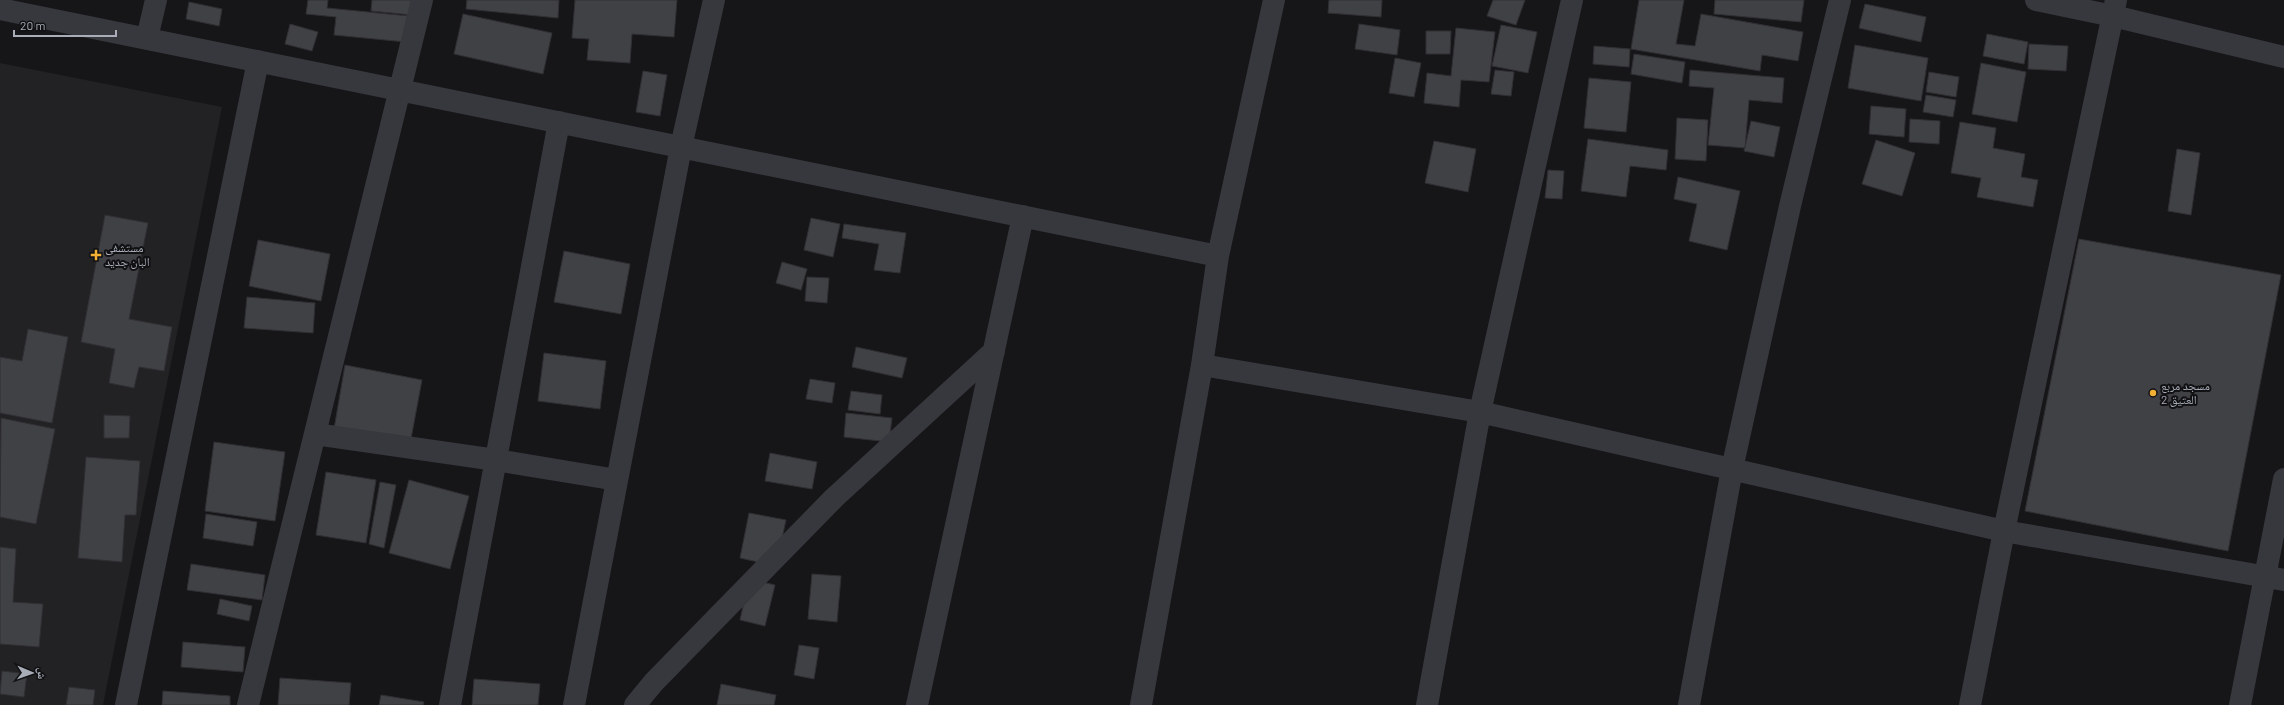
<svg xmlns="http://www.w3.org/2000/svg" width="2284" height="705" viewBox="0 0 2284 705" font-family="Barlow,'Noto Naskh Arabic',sans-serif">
  <rect width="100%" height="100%" fill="#161618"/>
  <path fill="#222225" d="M0 63 222 107 103 705H0Z"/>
  <path fill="#404145" stroke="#303034" d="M308 0H328L327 8 409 16 406 42 334 35 336 17 306 14Z
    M372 0H413L412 15 371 11Z
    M467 0H559L558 18 466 9Z
    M575 0H677L674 37 632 34 630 63 587 60 589 39 572 38Z
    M1329 0H1382L1381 17 1328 13Z
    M1493 0H1525L1516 25 1487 16Z
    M1639 0H1684L1676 44 1695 46 1701 14 1803 32 1798 61 1762 55 1760 71 1631 49Z
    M1715 0H1804L1801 22 1714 14Z
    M189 2 222 9 219 26 186 19Z
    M1865 4 1926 17 1921 42 1859 28Z
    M463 14 552 33 543 74 454 54Z
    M290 24 318 32 312 51 285 44Z
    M1359 24 1400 30 1397 55 1355 49Z
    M1501 25 1537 32 1528 73 1492 66Z
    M1456 28 1495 32 1489 82 1461 80 1459 107 1424 103 1427 73 1451 76Z
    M1426 31H1451L1450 54H1426Z
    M1987 34 2028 42 2024 64 1983 56Z
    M2029 44 2068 46 2066 71 2028 69Z
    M1855 45 1928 58 1921 101 1848 88Z
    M1594 46 1630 49 1629 67 1593 64Z
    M1634 54 1685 62 1682 83 1631 74Z
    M1395 58 1421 63 1414 97 1389 93Z
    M1981 63 2026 72 2017 122 1972 114Z
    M1495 70 1514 72 1511 96 1491 94Z
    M1690 70 1784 78 1782 103 1749 100 1745 148 1708 145 1714 88 1689 86Z
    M643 71 667 75 660 116 636 112Z
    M1929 72 1959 77 1956 97 1926 92Z
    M1589 78 1631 82 1626 132 1584 128Z
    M1926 95 1956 100 1953 117 1923 112Z
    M1871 106 1906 109 1904 137 1869 134Z
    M1677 118 1708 120 1706 161 1675 159Z
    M1910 119 1940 121 1939 144 1909 142Z
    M1751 121 1780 127 1774 157 1744 151Z
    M1960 122 1996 128 1993 148 2025 154 2021 177 2038 180 2033 207 1977 197 1981 178 1951 173Z
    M1588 139 1668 150 1666 170 1630 166 1626 197 1581 191Z
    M1876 140 1915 153 1902 196 1862 184Z
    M1434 141 1476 149 1468 192 1425 183Z
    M2177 149 2200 153 2191 215 2168 211Z
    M1548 170 1564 171 1562 199 1545 198Z
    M1678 177 1740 191 1727 250 1689 241 1697 204 1674 199Z
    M105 215 148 223 129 319 172 327 164 371 139 367 134 388 109 383 115 349 81 342Z
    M811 218 840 224 833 257 804 250Z
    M844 224 906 233 900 273 874 270 879 244 842 238Z
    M2079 239 2281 275 2228 551 2025 511Z
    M258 240 330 254 321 301 249 286Z
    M564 251 630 264 621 314 554 302Z
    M782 262 807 269 801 290 776 283Z
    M807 277 829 278 827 303 805 301Z
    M247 297 315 303 313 333 244 328Z
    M28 329 68 337 52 423 0 413V357L22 361Z
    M856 347 907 358 902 378 852 367Z
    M544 353 606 361 600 409 538 401Z
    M345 365 422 380 410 444 334 429Z
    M810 379 835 383 832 403 806 399Z
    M851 391 882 395 880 414 848 410Z
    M846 413 892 418 889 442 844 437Z
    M104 415 130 416 129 438H104Z
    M1 418 55 429 36 524 0 517Z
    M214 442 285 452 275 521 205 511Z
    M770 453 817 462 812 489 765 481Z
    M86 457 140 461 136 515H125L122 562 78 558Z
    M326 472 376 480 366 543 316 535Z
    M409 480 469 496 450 569 389 553Z
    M380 482 396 485 384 548 369 544Z
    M749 513 786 520 776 566 740 558Z
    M206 514 257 522 253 546 203 538Z
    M0 547 16 549 13 602 43 604 39 647 0 644Z
    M191 564 265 575 262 600 187 590Z
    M812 574 841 576 837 622 808 619Z
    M749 579 775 585 765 626 740 620Z
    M220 599 252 606 249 621 217 614Z
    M183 642 245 647 243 672 181 667Z
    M799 645 819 648 814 679 794 675Z
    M2 671 27 674 24 697 0 694Z
    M280 678 351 683 349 705H278Z
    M474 679 540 684 538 705H472Z
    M721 684 776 695 774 705H717Z
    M69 687 95 690 93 705H66Z
    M163 691 230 696V705H162Z
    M381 695 424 702 423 705H379Z"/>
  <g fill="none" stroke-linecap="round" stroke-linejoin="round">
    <path stroke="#37383d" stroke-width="22" d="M2036 0 2113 16 2284 57
      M0 9 1218 256
      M147 38 156 0
      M1202 365 1480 412 2004 531 2284 580
      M315 434 496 460 617 480
      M126 705 258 61
      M248 705 422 0
      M450 705 559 122
      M574 705 681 147 714 0
      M635 705 654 682 834 498 994 351
      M917 705 1023 216
      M1141 705 1202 365 1218 256 1274 0
      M1427 705 1480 412 1572 0
      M1689 705 1732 469 1790 206 1840 0
      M1970 705 2004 531 2116 0
      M2240 705 2284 479"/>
  </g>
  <g fill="#f2b134" stroke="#111113" stroke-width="1.5">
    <path d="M94 249h4v4h4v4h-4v4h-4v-4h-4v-4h4z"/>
    <circle cx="2153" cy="393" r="4"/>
  </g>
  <g text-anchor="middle" stroke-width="4" stroke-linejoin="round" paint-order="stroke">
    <g font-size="12" fill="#a8adb8" stroke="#111113" text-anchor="start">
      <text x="105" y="252">مستشفى<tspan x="105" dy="14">البان جديد</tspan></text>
      <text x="2161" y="390">مسجد مربع<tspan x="2161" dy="14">2 العتيق</tspan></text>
    </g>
  </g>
  <g transform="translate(32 673) rotate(92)" stroke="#111113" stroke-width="3" paint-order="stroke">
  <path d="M0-3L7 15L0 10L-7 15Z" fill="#a8adb8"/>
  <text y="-6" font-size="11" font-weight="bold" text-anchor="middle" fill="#a8adb8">ش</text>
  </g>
  <path d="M14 30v6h102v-6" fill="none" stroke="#a8adb8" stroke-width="2"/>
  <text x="20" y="30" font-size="12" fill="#a8adb8" stroke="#111113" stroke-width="3" paint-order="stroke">20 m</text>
</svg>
